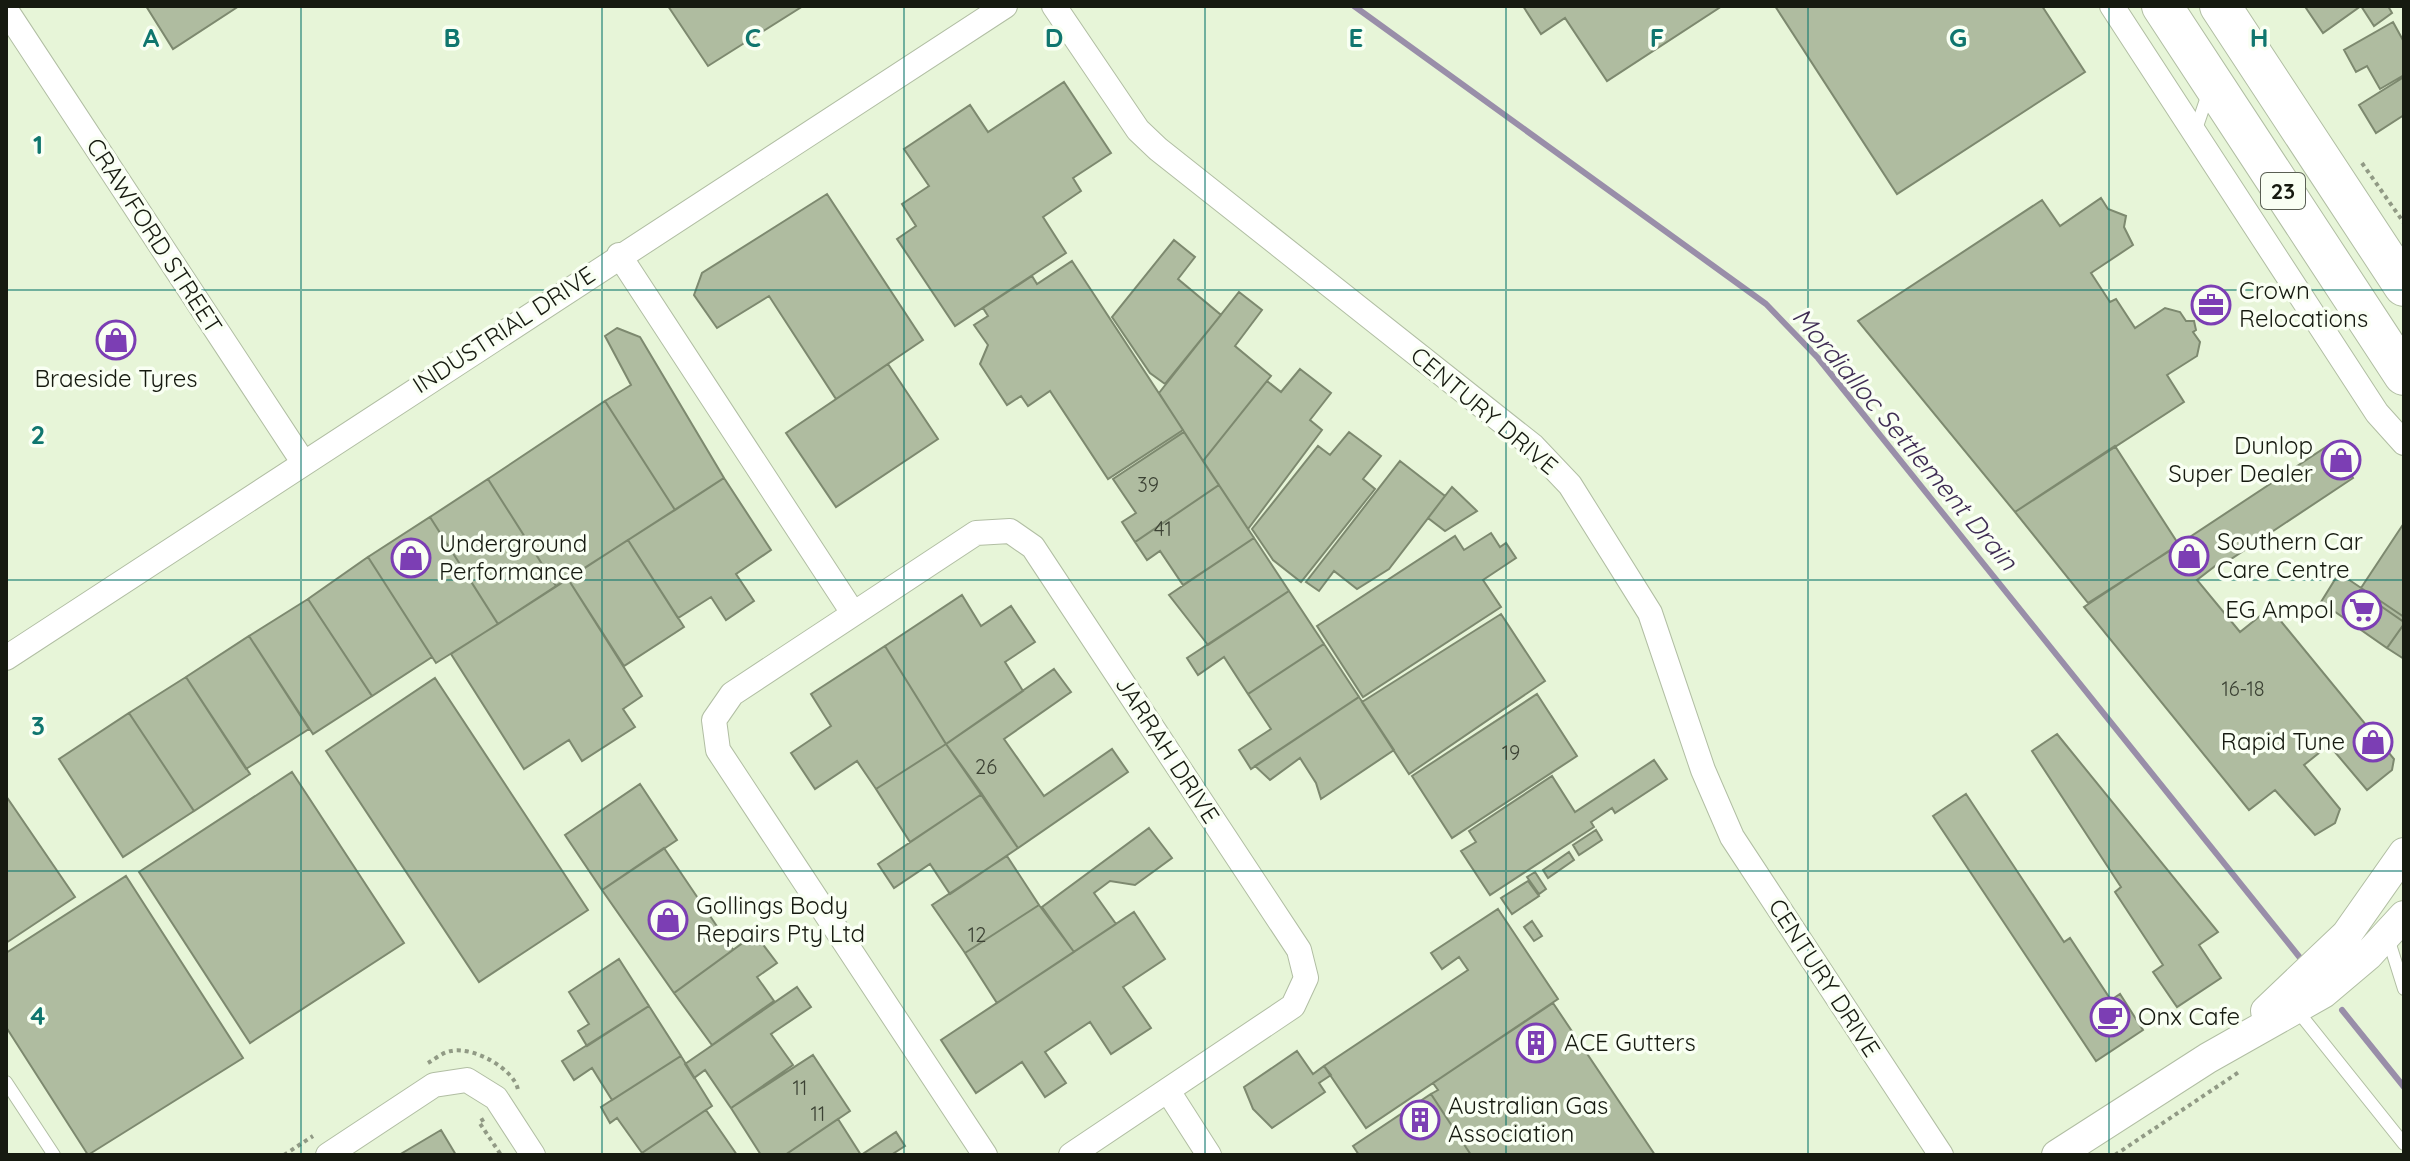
<svg xmlns="http://www.w3.org/2000/svg" width="2410" height="1161" viewBox="0 0 2410 1161" font-family="Quicksand,sans-serif">
  <rect width="100%" height="100%" fill="#e7f5d8"/>
  <g fill="none" stroke-linecap="round" stroke-linejoin="round">
    <path stroke="#998ea9" stroke-width="6" d="M1354 6 1766 304 1818 358 2301 959
      M2342 1010 2404 1087"/>
  </g>
  <path fill="#afbca0" stroke="#7d896f" stroke-width="2" d="M146 6H239L173 49Z
    M668 6H803L708 66Z
    M1523 6H1722L1607 81 1565 18 1541 34Z
    M1775 6H2042L2085 72 1897 194Z
    M2309 6H2388L2392 13 2374 26 2361 6 2323 33 2306 8Z
    M2393 22 2404 42V75L2380 89 2367 66 2356 72 2344 50Z
    M2404 77V115L2376 133 2359 105Z
    M1064 82 1111 153 1073 178 1081 191 1043 217 1066 253 955 326 897 239 916 226 902 204 929 186 904 149 970 105 988 132Z
    M827 194 923 340 836 399 769 296 717 328 694 295 702 273Z
    M2101 198 2108 209 2126 216 2124 227 2133 245 2091 273 2110 302 2116 299 2135 328 2165 308 2180 312 2186 321H2194L2196 330 2193 332 2200 342 2197 356 2167 375 2184 402 2015 512 1858 321 2042 200 2060 226Z
    M1174 240 1195 257 1178 279 1221 315 1165 384 1150 373 1112 317Z
    M1072 261 1183 430 1108 479 1050 391 1028 406 1021 396 1007 405 980 364 988 345 974 325 988 316 983 308 1032 276 1037 284Z
    M1239 292 1262 310 1235 346 1271 376 1203 461 1159 393Z
    M617 328 640 337 724 478 675 510 605 401 631 385 605 336Z
    M888 364 938 439 836 507 786 433Z
    M1300 369 1331 393 1310 420 1322 430 1248 529 1203 461 1267 381 1281 392Z
    M605 401 675 510 556 586 488 479Z
    M1184 432 1219 485 1135 542 1122 522 1136 513 1113 479Z
    M1349 432 1381 456 1363 479 1375 489 1301 582 1273 560 1252 529 1318 446 1330 455Z
    M2332 443 2353 478 2225 563 2223 560 2197 580 2240 632 2265 612 2275 614 2394 759 2392 770 2367 790 2329 745 2304 765 2340 809 2335 823 2315 835 2275 790 2249 810 2084 607Z
    M2115 446 2179 545 2088 603 2015 512Z
    M1400 461 1445 496 1389 569 1357 589 1334 571 1319 591 1306 582Z
    M724 478 771 550 736 574 754 601 726 620 711 597 678 618 628 540Z
    M488 479 556 586 498 624 430 517Z
    M1219 485 1254 538 1183 585 1160 551 1147 560 1135 542Z
    M1452 487 1477 511 1445 531 1428 518Z
    M430 517 498 624 436 663 368 557Z
    M2404 523V622L2359 591Z
    M1491 533 1500 547 1506 543 1516 558 1483 580 1501 607 1363 697 1317 626 1455 536 1464 550Z
    M1254 538 1289 591 1208 645 1169 595Z
    M628 540 684 627 624 666 568 579Z
    M368 557 432 657 372 696 308 599Z
    M2339 573 2404 617V624L2387 648 2321 602Z
    M568 579 642 696 623 709 635 727 582 761 569 740 524 769 451 654Z
    M1289 591 1324 644 1248 694 1224 657 1198 675 1187 658Z
    M962 595 981 626 1011 606 1035 642 1005 662 1023 691 946 744 885 646Z
    M308 599 372 696 313 734 249 636Z
    M1501 614 1545 681 1409 774 1362 702Z
    M2404 624V659L2387 648Z
    M249 636 309 729 246 769 186 677Z
    M1324 644 1359 697 1251 769 1239 750 1271 729 1248 694Z
    M885 646 946 744 876 789 857 761 815 789 791 753 831 726 811 694Z
    M1054 669 1071 692 1004 739 1044 796 1112 749 1128 772 1018 848 946 744Z
    M186 677 250 774 194 811 129 713Z
    M435 678 588 910 479 982 326 751Z
    M1537 694 1577 756 1452 838 1412 776Z
    M1359 697 1394 750 1321 799 1316 783 1300 758 1270 780 1255 766Z
    M129 713 194 811 123 857 59 759Z
    M2057 734 2218 932 2199 945 2221 978 2177 1007 2153 972 2163 965 2115 892 2121 887 2032 751Z
    M946 744 982 794 910 842 876 789Z
    M1654 760 1667 779 1615 813 1612 808 1591 822 1594 827 1490 895 1461 851 1476 842 1469 831 1552 776 1575 812Z
    M292 772 404 943 250 1043 139 872Z
    M640 784 677 840 602 890 565 835Z
    M982 794 1018 848 950 894 930 864 894 888 878 864Z
    M1966 794 2064 942 2070 938 2111 1000 2120 994 2143 1030 2096 1061 1933 816Z
    M6 796 75 897 6 943Z
    M1149 828 1172 858 1135 885 1110 881 1094 893 1116 924 1074 952 1042 907Z
    M1596 830 1602 840 1579 855 1573 845Z
    M664 848 733 950 674 993 602 890Z
    M1569 852 1574 860 1548 878 1543 870Z
    M1007 856 1039 905 965 953 932 905Z
    M1535 872 1546 889 1539 894 1527 877Z
    M126 876 243 1058 88 1155 6 1027V953Z
    M1528 881 1539 896 1512 914 1501 898Z
    M1039 905 1074 952 997 1003 965 953Z
    M1498 909 1558 999 1366 1128 1324 1066 1468 970 1459 957 1442 969 1431 953Z
    M1134 912 1165 959 1123 987 1151 1028 1111 1054 1090 1022 1045 1052 1066 1083 1045 1097 1022 1062 976 1093 941 1040Z
    M1532 921 1542 936 1534 941 1524 927Z
    M755 934 777 963 757 977 774 1001 712 1045 674 993Z
    M619 959 649 1006 587 1046 578 1031 589 1024 569 992Z
    M797 987 811 1007 771 1034 793 1065 731 1108 705 1070 694 1078 685 1064Z
    M1553 1003 1655 1155H1471L1431 1094 1438 1090 1433 1083Z
    M649 1006 681 1056 612 1100 592 1068 574 1080 562 1061Z
    M1297 1051 1313 1074 1324 1066 1331 1075 1319 1083 1325 1092 1272 1128 1253 1109 1244 1087Z
    M813 1055 850 1111 785 1155H761L731 1108Z
    M681 1056 712 1106 642 1153 617 1118 610 1123 601 1107Z
    M1431 1094 1471 1155H1359L1353 1146Z
    M706 1110 737 1155H644L642 1153Z
    M838 1119 861 1155 896 1132 905 1146 891 1155H785Z
    M441 1130 456 1155H399Z"/>
  <g fill="none" stroke-linecap="round" stroke-linejoin="round">
    <g stroke="#b1bea3" stroke-width="14">
      <path id="service" d="M2195 132 2208 94
        M2388 938 2404 989
        M2296 1009 2404 1144
        M6 1082 54 1155"/>
    </g>
    <g stroke="#b1bea3" stroke-width="26">
      <path id="minor" d="M1054 6 1138 130 1158 149 1533 446 1570 485 1650 613 1703 770 1732 837 1941 1155
        M2112 6 2377 413 2404 443
        M6 10 303 462
        M619 255 853 613
        M6 658 1005 6
        M1168 1091 1209 1155
        M328 1155 434 1085 467 1080 496 1098 533 1155
        M985 1155 718 750 714 720 732 694 976 533 1010 531 1033 547 1299 950 1306 978 1293 1006 1071 1155"/>
    </g>
    <g stroke="#b1bea3" stroke-width="32">
      <path id="tertiary" d="M2266 1011 2347 934 2404 853
        M2057 1155 2208 1058 2323 993 2368 955 2404 916"/>
    </g>
    <g stroke="#b1bea3" stroke-width="42">
      <path id="primary" d="M2162 6 2404 375
        M2220 6 2404 286"/>
    </g>
    <path stroke="#919a85" stroke-width="4" stroke-dasharray="4 4" stroke-linecap="butt" d="M2362 163 2404 223
      M428 1063C435 1059 443 1052 451 1051 474 1046 515 1070 518 1090
      M484 1119 479 1122 501 1155
      M284 1155 313 1136
      M2115 1155 2239 1072"/>
    <use href="#service" stroke="#fff" stroke-width="12"/>
    <use href="#minor" stroke="#fff" stroke-width="24"/>
    <use href="#tertiary" stroke="#fff" stroke-width="30"/>
    <use href="#primary" stroke="#fff" stroke-width="40"/>
  </g>
  <path fill="none" stroke="#0f766e" stroke-width="2" stroke-opacity="0.55" d="M301 6V1155M602 6V1155M904 6V1155M1205 6V1155M1506 6V1155M1808 6V1155M2109 6V1155M6 290H2404M6 580H2404M6 871H2404"/>
  <defs>
    <g id="office-ring" transform="scale(2)"><circle r="9.5" fill="#f9fff3" stroke="#7c3eb4" stroke-width="1.5"/><path d="M-6-3h4V-5.5h4V-3h4V5H-6ZM-1-4.5V-3h2v-1.5ZM-6 0V1H6V0Z" fill="#7c3eb4"/></g>
    <g id="shop-ring" transform="scale(2)"><circle r="9.5" fill="#f9fff3" stroke="#7c3eb4" stroke-width="1.5"/><path d="M-5-2.5h2.3a2.7 3.5 0 0 1 5.4 0H5L5.5 6h-11ZM-1.5-2.5h3a1.5 2.3 0 0 0-3 0Z" fill="#7c3eb4"/></g>
    <g id="supermarket-ring" transform="scale(2)"><circle r="9.5" fill="#f9fff3" stroke="#7c3eb4" stroke-width="1.5"/><path d="M-6-5.5h2.5l.6 2H6L4.5 2H-2.5L-4.4-4H-6ZM-1.5 3.2a1.3 1.3 0 1 0 .1 0ZM3 3.2a1.3 1.3 0 1 0 .1 0Z" fill="#7c3eb4"/></g>
    <g id="cafe-ring" transform="scale(2)"><circle r="9.5" fill="#f9fff3" stroke="#7c3eb4" stroke-width="1.5"/><path d="M-5.5-4.5H6V0H3Q3 3.5 0 3.5H-2.5Q-5.5 3.5-5.5 0ZM3-3.2v2h1.7v-2ZM-6 4.5H4V6H-6Z" fill="#7c3eb4"/></g>
    <g id="building-ring" transform="scale(2)"><circle r="9.5" fill="#f9fff3" stroke="#7c3eb4" stroke-width="1.5"/><path d="M-4-6H4V6H1V3H-1V6H-4ZM-2.5-4.3h1.7v1.8h-1.7ZM.8-4.3h1.7v1.8H.8ZM-2.5-1h1.7V.8h-1.7ZM.8-1h1.7V.8H.8Z" fill="#7c3eb4"/></g>
  </defs>
  <g fill-rule="evenodd">
    <use href="#office-ring" x="2211" y="305"/>
    <use href="#shop-ring" x="116" y="340"/>
    <use href="#shop-ring" x="2341" y="460"/>
    <use href="#shop-ring" x="2189" y="556"/>
    <use href="#shop-ring" x="411" y="558"/>
    <use href="#supermarket-ring" x="2362" y="610"/>
    <use href="#shop-ring" x="2373" y="742"/>
    <use href="#shop-ring" x="668" y="920"/>
    <use href="#cafe-ring" x="2110" y="1017"/>
    <use href="#building-ring" x="1536" y="1043"/>
    <use href="#building-ring" x="1420" y="1120"/>
  </g>
  <g text-anchor="middle" stroke-width="7" stroke-linejoin="round" paint-order="stroke">
    <g font-size="20" fill="#3c4234">
      <text x="1148" y="492">39</text>
      <text x="1163" y="536">41</text>
      <text x="2243" y="696">16-18</text>
      <text x="1511" y="760">19</text>
      <text x="986" y="774">26</text>
      <text x="977" y="942">12</text>
      <text x="800" y="1095">11</text>
      <text x="818" y="1121">11</text>
    </g>
    <rect fill="#f9fff3" stroke="#5a5f54" stroke-width="2" x="2261" y="173" width="44" height="36" rx="6"/>
    <g font-size="22" font-weight="bold" fill="#161a10">
      <text x="2283" y="199">23</text>
    </g>
    <g font-size="24" fill="#161a10" stroke="#f9fff3">
      <text transform="translate(154 236) rotate(57)" y="8">CRAWFORD STREET</text>
      <text transform="translate(504 330) rotate(-33)" y="8">INDUSTRIAL DRIVE</text>
      <text transform="translate(1484 411) rotate(40)" y="8">CENTURY DRIVE</text>
      <text transform="translate(1167 750) rotate(57)" y="8">JARRAH DRIVE</text>
      <text transform="translate(1824 978) rotate(57)" y="8">CENTURY DRIVE</text>
    </g>
    <g font-size="24" fill="#161a10" stroke="#f9fff3" text-anchor="start">
      <text x="2239" y="299">Crown<tspan x="2239" dy="28">Relocations</tspan></text>
      <text x="116" y="387" text-anchor="middle">Braeside Tyres</text>
      <text x="2313" y="454" text-anchor="end">Dunlop<tspan x="2313" dy="28">Super Dealer</tspan></text>
      <text x="2217" y="550">Southern Car<tspan x="2217" dy="28">Care Centre</tspan></text>
      <text x="439" y="552">Underground<tspan x="439" dy="28">Performance</tspan></text>
      <text x="2334" y="618" text-anchor="end">EG Ampol</text>
      <text x="2345" y="750" text-anchor="end">Rapid Tune</text>
      <text x="696" y="914">Gollings Body<tspan x="696" dy="28">Repairs Pty Ltd</tspan></text>
      <text x="2138" y="1025">Onx Cafe</text>
      <text x="1564" y="1051">ACE Gutters</text>
      <text x="1448" y="1114">Australian Gas<tspan x="1448" dy="28">Association</tspan></text>
    </g>
    <g font-size="26" font-style="italic" fill="#3f2c54" stroke="#f9fff3">
      <text transform="translate(1905 439) rotate(50)" y="9">Mordialloc Settlement Drain</text>
    </g>
  </g>
  <g font-size="26" text-anchor="middle" font-weight="bold" fill="#0f766e" stroke="#f9fff3" stroke-width="7" stroke-linejoin="round" paint-order="stroke">
    <text x="151" y="47">A</text>
    <text x="452" y="47">B</text>
    <text x="753" y="47">C</text>
    <text x="1054" y="47">D</text>
    <text x="1356" y="47">E</text>
    <text x="1657" y="47">F</text>
    <text x="1958" y="47">G</text>
    <text x="2259" y="47">H</text>
    <text x="38" y="154">1</text>
    <text x="38" y="444">2</text>
    <text x="38" y="735">3</text>
    <text x="38" y="1025">4</text>
  </g>
  <rect width="2410" height="1161" fill="none" stroke="#161a10" stroke-width="16"/>
</svg>
